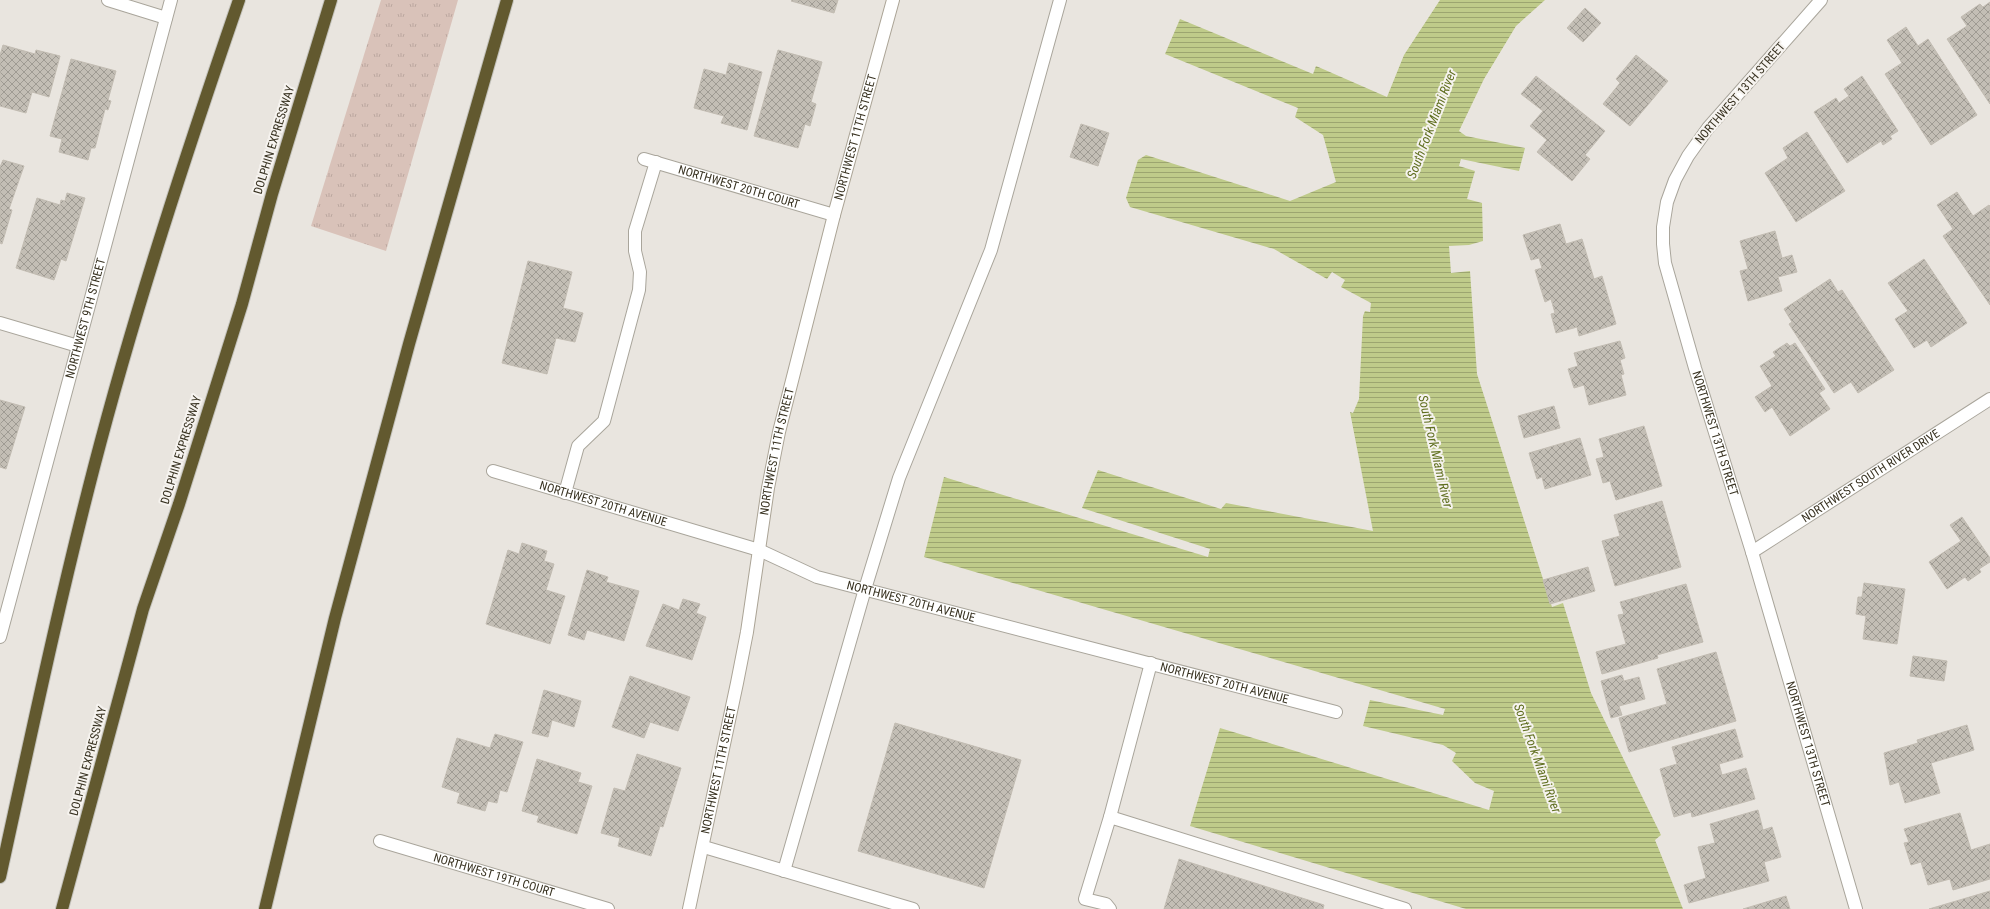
<svg xmlns="http://www.w3.org/2000/svg" width="1990" height="909" viewBox="0 0 1990 909" font-family="'Roboto Condensed',sans-serif">
  <defs>
    <pattern id="grass-tufts" width="24" height="20" patternUnits="userSpaceOnUse"><rect width="24" height="20" fill="#d9c2b9"/><path d="M3 7l-1-3M5 7V3M7 7l1-3M15 17l-1-3M17 17v-4M19 17l1-3" fill="none" stroke="#bba79f"/></pattern>
    <pattern id="water-rules" width="6" height="5" patternUnits="userSpaceOnUse"><rect width="6" height="5" fill="#bfcb8a"/><path d="M0 2.5h6" fill="none" stroke="#9ca570"/></pattern>
    <pattern id="building-cross-hatch" width="8" height="8" patternUnits="userSpaceOnUse"><rect width="8" height="8" fill="#c3beb5"/><path d="M0 0l8 8M0 8l8-8" fill="none" stroke="#9f9b93"/></pattern>
  </defs>
  <rect width="100%" height="100%" fill="#e9e5df"/>
  <path fill="url(#grass-tufts)" d="M381 0H458L386 251 311 226Z"/>
  <path fill="url(#water-rules)" d="M1440 0H1545L1516 26 1484 79 1459 131 1466 136 1525 148 1519 171 1461 159 1459 166 1475 171 1467 199 1482 203 1483 241 1469 245 1449 246 1451 273 1470 271 1477 374 1552 607 1563 603 1591 693 1661 835 1655 840 1683 909H1466L1190 826 1220 728 1489 810 1494 791 1475 783 1452 761 1456 753 1443 745 1363 726 1370 700 1443 715 1445 709 924 557 944 477 1208 557 1210 549 1082 508 1098 470 1221 509 1226 503 1373 531 1350 412 1353 413 1359 399 1363 316 1365 311 1370 312 1371 303 1341 287 1345 280 1332 272 1327 279 1274 249 1130 207 1126 198 1138 160 1146 155 1290 201 1336 182 1323 135 1295 117 1298 108 1165 54 1180 19 1313 74 1316 66 1387 97 1404 55Z"/>
  <path fill="url(#building-cross-hatch)" stroke="#c2bcb2" d="M792 0H838L834 13 791 1Z
    M1990 2V104L1947 39 1967 26 1961 17 1980 4 1983 7Z
    M1585 8 1601 23 1583 42 1567 28Z
    M1906 27 1918 46 1928 39 1977 115 1931 145 1885 74 1902 63 1887 40Z
    M3 45 35 54 36 50 60 56 49 97 32 92 26 113 0 106V55Z
    M778 50 822 62 811 102 816 104 810 126 805 124 798 148 754 136Z
    M1636 55 1668 81 1630 126 1603 104 1620 83 1616 79Z
    M71 59 116 71 108 100 111 101 108 110 105 109 95 148H91L88 160 59 152 62 139 50 136Z
    M729 63 762 72 747 130 721 123 724 116 694 108 704 69 726 75Z
    M1536 76 1605 131 1585 155 1590 159 1572 181 1537 152 1547 140 1530 126 1543 111 1521 94Z
    M1862 76 1898 131 1890 136 1892 139 1883 145 1881 141 1847 163 1814 112 1836 98 1839 103 1849 96 1844 89Z
    M1081 124 1109 133 1098 166 1070 157Z
    M1807 132 1845 191 1796 222 1765 173 1788 158 1783 148Z
    M3 160 24 166 9 209 12 210 2 244 0 243V167Z
    M1957 192 1973 216 1989 205 1990 206V305L1943 236 1953 229 1937 205Z
    M67 193 85 198 66 261 61 259 54 280 16 268 37 198 60 205 61 200 65 201Z
    M1560 224 1566 244 1582 239 1594 279 1602 276 1616 324 1579 336 1577 327 1556 333 1551 314 1555 313 1551 299 1545 302 1535 270 1542 268 1539 258 1531 260 1523 235Z
    M1775 231 1782 258 1792 255 1797 272 1778 277 1782 291 1748 301 1740 271 1748 269 1740 241Z
    M1924 259 1967 323 1931 347 1927 340 1914 348 1895 319 1908 311 1888 283Z
    M528 261 572 272 563 308 583 313 575 342 556 338 547 374 502 363Z
    M1830 279 1838 292 1842 290 1894 370 1858 393 1851 382 1834 393 1789 324 1792 322 1784 309Z
    M1620 341 1625 358 1620 360 1624 374 1621 375 1626 395 1589 405 1584 385 1574 388 1568 369 1578 366 1574 353Z
    M1787 343 1790 346 1795 343 1825 389 1819 393 1830 409 1790 436 1772 407 1765 412 1755 397 1772 386 1760 366 1776 356 1773 352Z
    M0 400 25 407 6 469 0 467Z
    M1554 406 1560 428 1524 438 1518 416Z
    M1644 426 1662 486 1616 500 1610 481 1603 483 1600 472 1596 459 1604 457 1599 439Z
    M1580 438 1591 475 1545 489 1542 477 1537 479 1529 453Z
    M1662 501 1681 567 1615 586 1602 541 1620 536 1614 515Z
    M1962 517 1990 558V562L1979 569 1981 572 1968 581 1965 577 1947 589 1929 562 1961 541 1950 525Z
    M522 543 547 551 544 561 554 564 546 590 565 596 550 644 486 624 508 550 519 554Z
    M1588 567 1595 591 1550 604 1543 580Z
    M587 570 608 577 606 582 639 591 624 641 587 630 584 640 568 635Z
    M1864 583 1905 589 1897 644 1863 639 1866 616 1856 614 1858 597H1862Z
    M1686 584 1703 642 1657 655 1658 658 1602 674 1596 652 1626 644 1618 615 1624 614 1620 602Z
    M683 599 700 604 696 613 706 617 692 660 646 646 663 604 679 610Z
    M1716 652 1736 721 1629 752 1619 718 1667 704 1657 669Z
    M1913 656 1947 661 1944 681 1910 676Z
    M1622 675 1624 681 1639 677 1645 699 1619 706 1622 715 1611 718 1601 681Z
    M630 676 690 697 678 731 650 722 644 738 612 727Z
    M544 690 581 701 574 727 552 720 548 737 532 733Z
    M895 723 1021 760 984 888 858 851Z
    M1967 725 1974 750 1931 763 1940 793 1905 803 1899 782 1890 785 1884 753 1918 743 1917 740Z
    M1735 729 1743 757 1719 764 1722 775 1746 768 1755 799 1692 817 1691 812 1674 817 1660 769 1677 764 1672 747Z
    M495 734 523 742 507 792 500 790 497 803 488 801 485 811 457 803 460 793 442 787 457 738 490 748Z
    M637 754 681 768 663 827 660 826 651 856 618 846 620 838 601 833 614 788 625 791Z
    M537 759 581 773 578 782 592 786 577 834 537 822 539 816 522 811Z
    M1758 810 1763 830 1772 827 1781 857 1764 862 1769 881 1689 903 1684 885 1706 878 1698 847 1715 843 1710 824Z
    M1960 813 1971 850 1990 844V879L1953 890 1950 879 1928 885 1921 862 1911 865 1904 843 1909 842 1904 829Z
    M1179 859 1324 905 1323 909H1164Z
    M1990 891V909H1929Z
    M1786 896 1790 909H1743Z"/>
  <g fill="none" stroke-linecap="round" stroke-linejoin="round">
    <g stroke="#a9a59b" stroke-width="14">
      <g id="lane">
        <path d="M565 493 578 446 604 421 639 290 640 272 635 251V231L656 162"/>
        <path id="s1" d="M759 550 817 577 1336 712"/>
        <path d="M1110 817 1151 663"/>
        <path d="M784 871 865 589 899 478 991 250 1060 0"/>
        <path d="M1110 909 1106 904 1085 899 1110 817 1405 909"/>
      </g>
    </g>
    <g stroke="#a9a59b" stroke-width="14">
      <g id="street">
        <path d="M108 0 166 18"/>
        <path id="s2" d="M1821 0 1708 128 1688 156 1675 180 1667 202 1663 227V244L1665 263 1695 368 1752 552 1856 909"/>
        <path id="s3" d="M644 159 834 215"/>
        <path d="M0 323 78 346"/>
        <path id="s4" d="M493 471 759 550"/>
        <path id="s5" d="M1752 552 1990 399"/>
        <path id="s6" d="M0 637 171 0"/>
        <path id="s7" d="M380 841 608 909"/>
        <path d="M704 847 913 909"/>
      </g>
    </g>
    <g stroke="#aba496" stroke-width="14">
      <g id="secondary">
        <path id="s8" d="M689 909 737 683 747 632 768 488 779 432 834 215 893 0"/>
      </g>
    </g>
    <g stroke="#c3c2bc" stroke-width="14">
      <path id="highway" d="M0 877C30 740 59 602 94 467 135 309 186 154 239 0
        M62 909 143 609 179 504 242 304 272 194 331 0
        M265 909 335 618 409 344 507 0"/>
    </g>
    <use href="#lane" stroke="#fff" stroke-width="12"/>
    <use href="#street" stroke="#fff" stroke-width="12"/>
    <use href="#secondary" stroke="#fff" stroke-width="12"/>
    <use href="#highway" stroke="#62592f" stroke-width="12"/>
  </g>
  <g text-anchor="middle" stroke-width="4" stroke-linejoin="round" paint-order="stroke">
    <g font-size="12" fill="#383221" stroke="#f6f3ef">
      <text transform="translate(1740 93) rotate(-49)" y="4">NORTHWEST 13TH STREET</text>
      <text dy="4" stroke="none"><textPath href="#s8" startOffset="790">NORTHWEST 11TH STREET</textPath></text>
      <text transform="translate(274 140) rotate(-73)" y="4">DOLPHIN EXPRESSWAY</text>
      <text dy="4" stroke="none"><textPath href="#s3" startOffset="99">NORTHWEST 20TH COURT</textPath></text>
      <text dy="4" stroke="none"><textPath href="#s6" startOffset="330">NORTHWEST 9TH STREET</textPath></text>
      <text dy="4" stroke="none"><textPath href="#s2" startOffset="495">NORTHWEST 13TH STREET</textPath></text>
      <text transform="translate(181 450) rotate(-73)" y="4">DOLPHIN EXPRESSWAY</text>
      <text dy="4" stroke="none"><textPath href="#s8" startOffset="466">NORTHWEST 11TH STREET</textPath></text>
      <text dy="4" stroke="none"><textPath href="#s5" startOffset="141">NORTHWEST SOUTH RIVER DRIVE</textPath></text>
      <text dy="4" stroke="none"><textPath href="#s4" startOffset="115">NORTHWEST 20TH AVENUE</textPath></text>
      <text dy="4" stroke="none"><textPath href="#s1" startOffset="161">NORTHWEST 20TH AVENUE</textPath></text>
      <text dy="4" stroke="none"><textPath href="#s1" startOffset="485">NORTHWEST 20TH AVENUE</textPath></text>
      <text dy="4" stroke="none"><textPath href="#s2" startOffset="819">NORTHWEST 13TH STREET</textPath></text>
      <text transform="translate(88 761) rotate(-75)" y="4">DOLPHIN EXPRESSWAY</text>
      <text dy="4" stroke="none"><textPath href="#s8" startOffset="142">NORTHWEST 11TH STREET</textPath></text>
      <text dy="4" stroke="none"><textPath href="#s7" startOffset="119">NORTHWEST 19TH COURT</textPath></text>
    </g>
    <g font-size="13" font-style="italic" fill="#606f20" stroke="#f6f3ef">
      <text transform="translate(1431 124) rotate(-69)" y="5">South Fork Miami River</text>
      <text transform="translate(1436 451) rotate(77)" y="5">South Fork Miami River</text>
      <text transform="translate(1538 758) rotate(70)" y="5">South Fork Miami River</text>
    </g>
  </g>
</svg>
